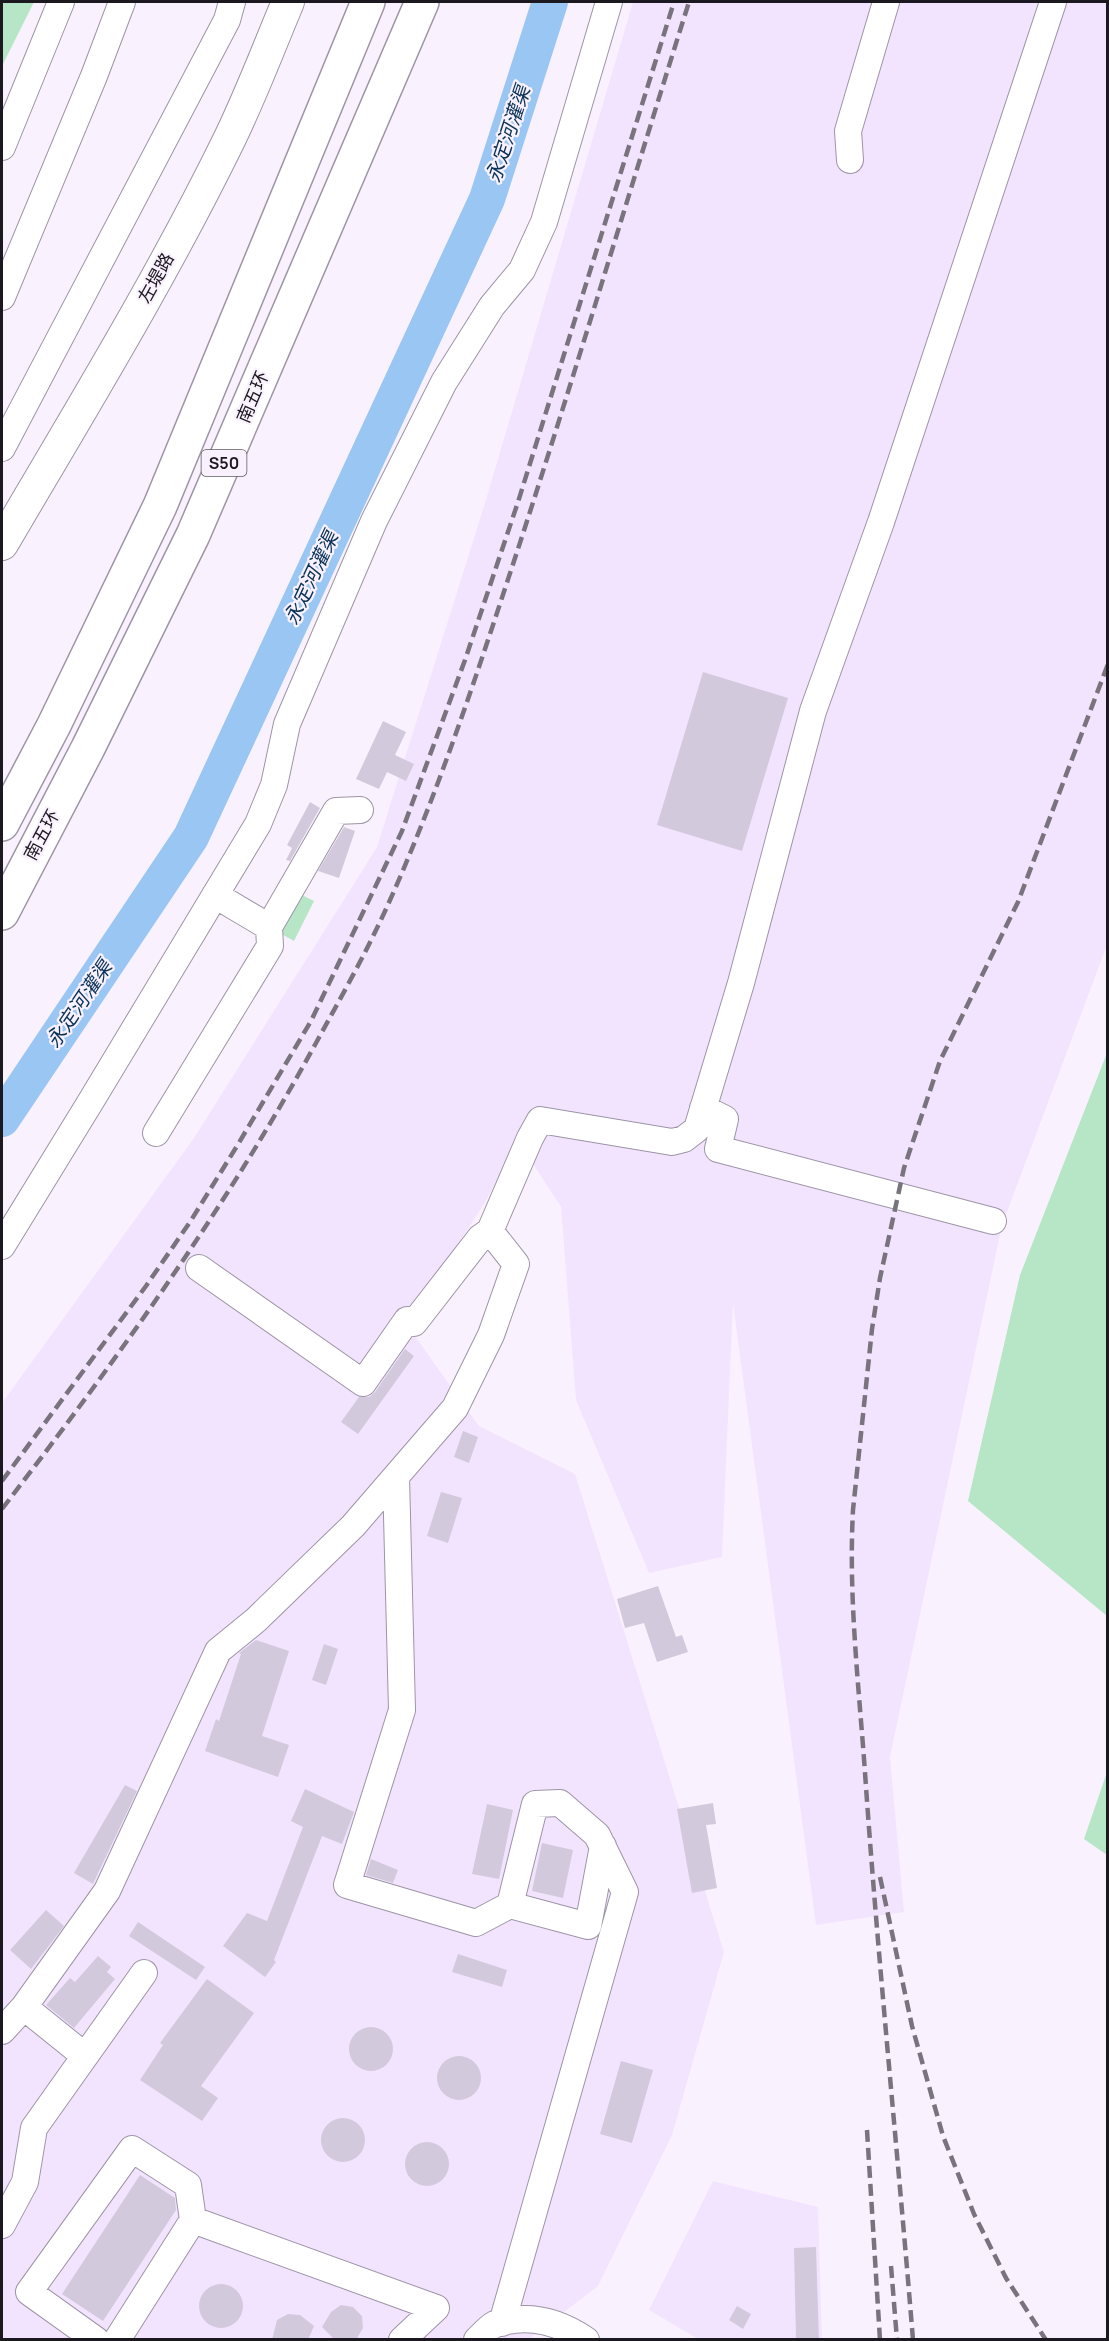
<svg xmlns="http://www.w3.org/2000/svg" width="1109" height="2341" viewBox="0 0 1109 2341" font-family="Manrope,'Noto Sans SC',sans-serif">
  <rect width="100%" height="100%" fill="#f9f2fe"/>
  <path fill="#f2e4fe" d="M633 2H1107V945L1002 1225 890 1757 904 1912 816 1925 733 1303 722 1557 649 1573 576 1400 561 1207 517 1139 487 1199 439 1274 402 1318 479 1426 575 1474 724 1952 672 2135 598 2286 529 2339 2 2340V1403L194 1138 377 847 485 503Z
    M713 2181 818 2207 822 2339H698L649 2310Z"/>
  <path fill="#b6e6c6" d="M2 2H34L2 66Z
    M298 893 314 901 294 941 278 932Z
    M1107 1053V1616L968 1501 1020 1275Z
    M1107 1772 1108 1855H1107L1084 1839Z"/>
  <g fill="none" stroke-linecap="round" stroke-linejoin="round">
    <path stroke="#9ac6f3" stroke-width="36" d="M2 1119 191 837 487 199 550 2"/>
  </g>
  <path fill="#d3c9dc" d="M703 672 788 698 742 851 657 825Z
    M383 721 406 732 395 755 414 764 406 781 387 772 379 789 356 779Z
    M310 802 320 808 290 861 286 860 292 848 287 845Z
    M344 827 355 831 339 878 318 871Z
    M405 1349 414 1356 358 1434 341 1422 359 1397H369L375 1392Z
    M463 1431 478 1437 469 1463 454 1457Z
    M441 1492 462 1498 448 1543 427 1536Z
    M658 1586 676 1637 682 1635 688 1652 657 1662 644 1623 625 1628 617 1599Z
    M256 1640 289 1651 262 1736 289 1745 278 1777 205 1751 216 1719 219 1721 241 1654 239 1653Z
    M324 1644 338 1649 326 1685 312 1680Z
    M125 1785 137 1791 93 1884 74 1873Z
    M305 1789 354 1812 342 1844 322 1836 274 1960 276 1962 265 1977 223 1946 247 1913 267 1921 303 1827 291 1821Z
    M713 1803 716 1824 706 1825 717 1888 692 1893 677 1809Z
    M487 1804 513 1810 499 1879 472 1874Z
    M542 1843 573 1850 563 1898 532 1891Z
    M371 1859 398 1870 393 1883 366 1875Z
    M46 1910 64 1926 31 1969 10 1950Z
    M138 1922 205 1967 196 1980 129 1936Z
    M458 1954 507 1970 502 1987 452 1972Z
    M98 1956 111 1967 107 1972 115 1979 74 2028 46 2005 70 1978 75 1982Z
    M207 1979 254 2013 201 2086 218 2098 202 2121 140 2080 163 2045 160 2043Z
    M349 2049a22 22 0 1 1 44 0a22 22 0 1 1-44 0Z
    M437 2078a22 22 0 1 1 44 0a22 22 0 1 1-44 0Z
    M621 2061 653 2070 632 2143 600 2134Z
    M321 2140a22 22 0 1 1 44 0a22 22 0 1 1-44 0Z
    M405 2164a22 22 0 1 1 44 0a22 22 0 1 1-44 0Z
    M140 2175 175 2198 176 2210 103 2321 62 2294Z
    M816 2247 819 2340H796L794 2248Z
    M199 2306a22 22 0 1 1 44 0a22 22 0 1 1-44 0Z
    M341 2305 353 2307 362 2316 363 2328 356 2340H335L322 2327 331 2312Z
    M737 2306 751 2314 743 2329 729 2320Z
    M288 2314 300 2315 314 2326 308 2340H272L277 2320Z"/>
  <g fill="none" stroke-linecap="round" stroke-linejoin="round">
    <g stroke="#9d94a6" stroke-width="28">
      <path id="minor" d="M2 147 61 2
        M850 160 848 131 886 2
        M2 297 94 76 122 2
        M2 448 227 20 232 2
        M215 895 269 927
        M703 1108 725 1119 718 1149 993 1221
        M156 1133 270 946 269 927 336 811 360 810
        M2 1246 91 1101 258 824 274 785 287 724 374 521 444 382 492 306 522 270 544 222 609 2
        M199 1268 363 1383 407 1320 414 1323 480 1238 490 1231
        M396 1477 402 1710 347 1885 476 1923 510 1905
        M24 2007 85 2056
        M2 2031 24 2007 107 1891 218 1651 256 1620 353 1526 455 1408 491 1335 516 1264 490 1231 530 1138 540 1120 672 1142 684 1139 697 1129 741 983 813 711 881 522 1053 2
        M193 2220 436 2308 402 2340
        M2 2225 25 2182 34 2128 144 1973
        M502 2323 625 1892 597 1835 560 1803 535 1804 510 1905 588 1926 603 1846
        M96 2340 29 2292 132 2149 188 2185 193 2220 117 2340
        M477 2340C482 2335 489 2327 495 2324 528 2313 558 2321 586 2340"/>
    </g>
    <g stroke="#9d94a6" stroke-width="34">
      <path id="major" d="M2 544C80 411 161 279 229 140 251 95 269 47 288 2"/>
    </g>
    <g stroke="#9d94a6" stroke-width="36">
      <path id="highway" d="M2 824 54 725 160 506 368 2
        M2 913 88 748 193 535 422 2"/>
    </g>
    <use href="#minor" stroke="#fff" stroke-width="26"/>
    <use href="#major" stroke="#fff" stroke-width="32"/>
    <use href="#highway" stroke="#fff" stroke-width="33"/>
    <path stroke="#78737c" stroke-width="4.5" stroke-dasharray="12 6" stroke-linecap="butt" d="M2 1481 146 1286 190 1222 237 1146 311 1021 402 831 465 660 518 502 674 2
      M2 1509C116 1361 226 1208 316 1043 340 999 365 955 386 909 438 794 477 674 516 555 576 371 631 186 689 2
      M880 1877 912 2026 943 2136 974 2214 1006 2278 1046 2340
      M867 2130 880 2340
      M891 2266 897 2340
      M913 2340C898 2155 879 1971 866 1787 860 1695 848 1602 853 1510L872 1329 880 1278 904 1168 940 1061 1018 902 1108 664"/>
  </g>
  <g text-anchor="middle" stroke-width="4.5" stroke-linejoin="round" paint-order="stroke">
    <rect fill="#f9f2fe" stroke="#5e5962" stroke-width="1.5" x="201.5" y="450" width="45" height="26" rx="4.5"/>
    <g font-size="16" font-weight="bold" fill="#1c181f">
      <text x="224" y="469">S50</text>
    </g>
    <g font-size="18" fill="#1c181f" stroke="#f9f2fe">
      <text transform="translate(156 278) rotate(-61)" y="6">左堤路</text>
      <text transform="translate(253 397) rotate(-67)" y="6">南五环</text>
      <text transform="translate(42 835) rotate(-62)" y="6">南五环</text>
    </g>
    <g font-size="20" font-style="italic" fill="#0a3357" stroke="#f9f2fe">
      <text transform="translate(508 134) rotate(-72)" y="7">永定河灌渠</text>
      <text transform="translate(311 578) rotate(-65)" y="7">永定河灌渠</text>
      <text transform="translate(79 1004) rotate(-56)" y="7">永定河灌渠</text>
    </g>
  </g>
  <rect width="1109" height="2341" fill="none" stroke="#1c181f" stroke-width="6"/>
</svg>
